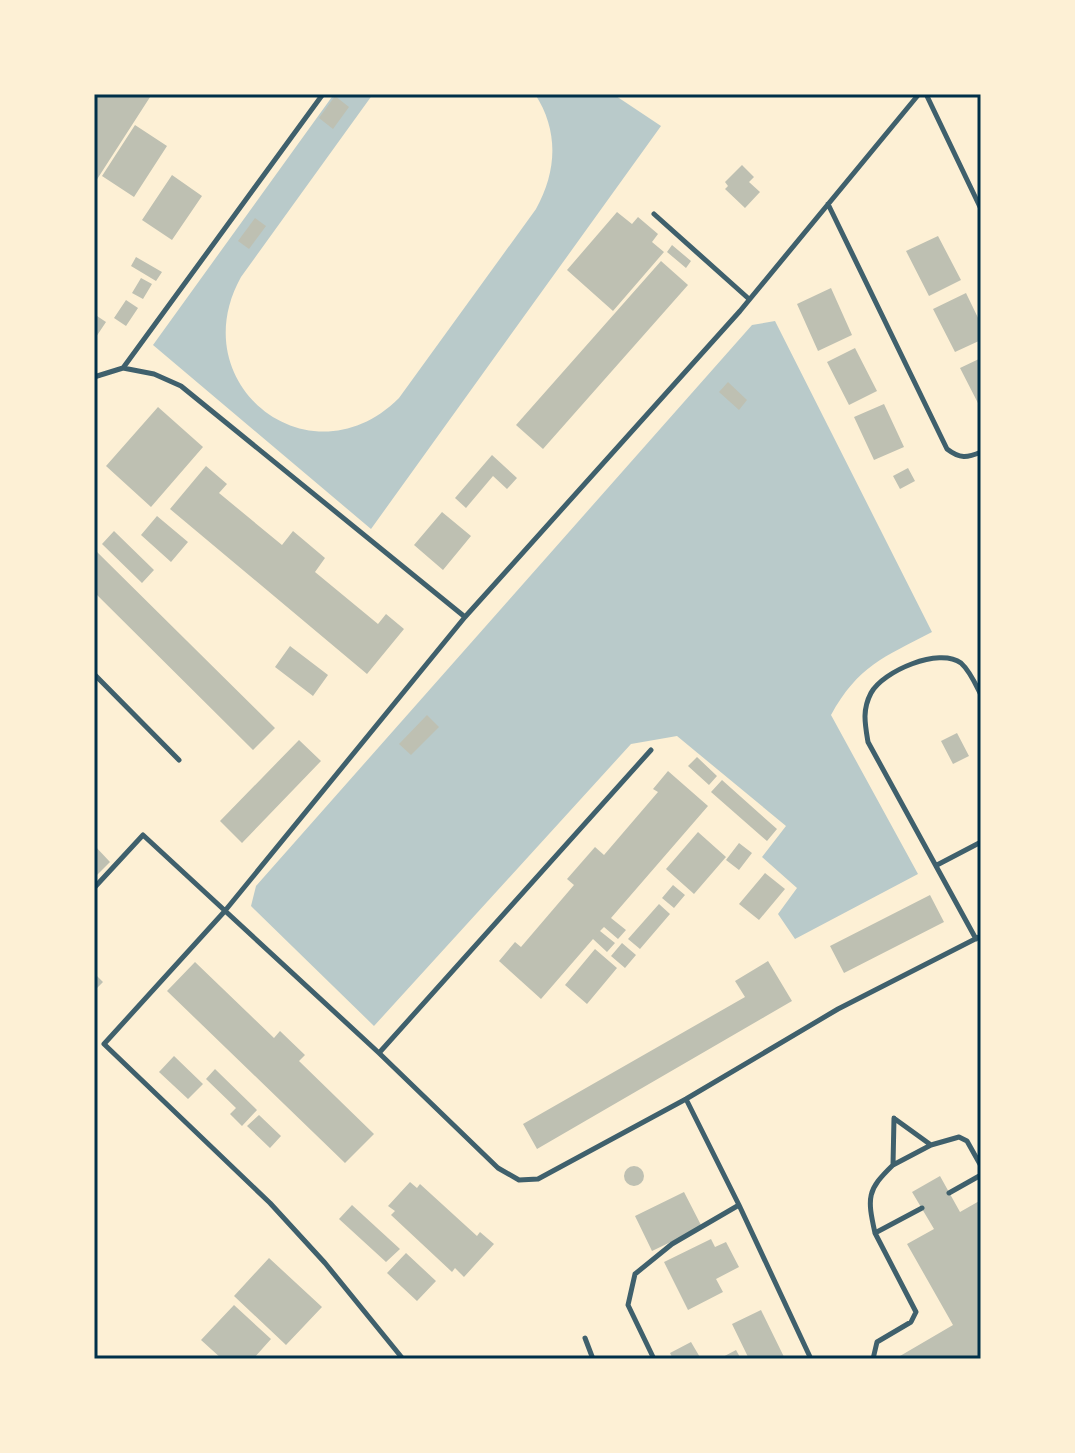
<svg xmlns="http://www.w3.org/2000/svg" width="1075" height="1453" viewBox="0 0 1075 1453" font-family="Barlow,sans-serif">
  <rect width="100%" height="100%" fill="#fdf0d5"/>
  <path fill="#b9caca" d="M334 94H373L241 277C181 385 311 486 399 398L536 209C557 171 559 131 535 94H613L661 126 371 529 153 345Z
    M775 321 932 632C884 657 858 666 831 715L918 874 795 939 778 914 797 888 762 857 786 826 677 736 631 744 374 1026 251 906 256 886 752 325Z"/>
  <path fill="#bec0b2" d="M97 94H152L94 184V99Z
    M335 96 349 107 333 129 319 118Z
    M135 125 167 146 134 197 102 176Z
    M742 165 754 177 749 182 760 192 745 208 725 189 728 186 725 182Z
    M172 175 202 196 172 240 142 220Z
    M617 212 632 224 638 217 658 234 652 242 664 252 613 311 567 270Z
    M255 218 266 226 249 249 238 241Z
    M938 236 961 280 929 296 906 251Z
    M672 245 691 261 686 268 667 252Z
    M136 257 162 272 156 281 131 266Z
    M661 261 688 285 543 449 516 425Z
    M141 278 152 284 143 299 132 293Z
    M831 288 852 335 818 351 797 304Z
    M966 293 981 324V340L955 352 933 309Z
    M126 300 138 308 126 326 114 318Z
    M94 314 106 322 94 340Z
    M855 348 877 391 849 405 827 362Z
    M981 358V409L960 368Z
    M728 382 747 400 739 410 719 392Z
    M884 404 904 447 874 460 854 417Z
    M158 407 203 447 151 507 106 466Z
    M492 455 517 478 507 489 493 476 466 508 455 498Z
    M206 466 227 484 219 493 282 545 293 531 325 558 315 572 378 624 386 614 404 629 367 674 170 509Z
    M908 468 915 481 900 489 893 476Z
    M442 512 471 536 443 570 414 545Z
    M157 516 188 542 171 562 141 535Z
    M114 531 154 570 142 583 102 544Z
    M94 549 275 728 253 750 94 592Z
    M290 646 328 675 313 696 275 667Z
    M427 715 439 727 411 755 399 744Z
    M957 733 969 756 953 764 941 741Z
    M299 740 321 761 242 843 220 821Z
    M697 757 717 776 709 785 688 766Z
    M668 771 708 806 611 918 626 930 618 939 604 927 600 931 615 943 607 952 593 939 541 999 499 961 515 942 521 947 574 885 567 879 595 847 604 855 658 792 653 789Z
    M722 780 777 829 767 841 711 792Z
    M698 832 726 857 694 894 666 869Z
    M739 843 752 853 739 870 726 860Z
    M94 845 110 862 94 878Z
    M765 873 785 889 759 920 739 904Z
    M673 885 685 895 674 908 662 898Z
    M930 895 944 922 844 973 830 946Z
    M659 904 670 914 640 949 628 939Z
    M622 943 636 955 625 968 611 956Z
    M595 949 617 968 587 1004 565 985Z
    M768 961 792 1001 537 1149 523 1124 745 997 735 981Z
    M195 962 274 1038 280 1031 305 1055 299 1061 374 1134 345 1163 167 991Z
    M94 973 103 982 94 991Z
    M174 1056 203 1084 188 1099 159 1072Z
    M215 1069 257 1110 242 1126 230 1114 236 1108 206 1079Z
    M259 1115 281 1136 270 1148 247 1126Z
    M624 1176a10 10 0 1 1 20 0a10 10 0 1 1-20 0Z
    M940 1176 960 1212 981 1200V1359H902L900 1356 953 1325 907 1244 934 1229 912 1192Z
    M410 1182 417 1188 420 1184 477 1236 480 1232 494 1244 464 1277 455 1268 452 1272 391 1215 395 1211 388 1206Z
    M684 1192 702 1227 652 1251 635 1216Z
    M352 1205 400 1249 386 1262 339 1219Z
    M711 1239 715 1247 726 1242 739 1267 716 1279 723 1292 688 1310 664 1262Z
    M406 1253 436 1281 417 1301 387 1273Z
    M269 1258 322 1307 286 1345 234 1296Z
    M234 1305 271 1339 253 1359H222L201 1340Z
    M761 1310 785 1359H749L732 1324Z
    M691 1342 701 1359H673L670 1353Z
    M736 1350 741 1359H719Z"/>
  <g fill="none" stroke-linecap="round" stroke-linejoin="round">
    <path stroke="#3f606c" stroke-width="5" d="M926 94 981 209
      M828 204 947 449C960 459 967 458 981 452
      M654 214 749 299
      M123 368 323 94
      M94 377 123 368 154 374 181 386 465 617
      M94 674 179 760
      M937 865 981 842
      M94 888 143 835 379 1053 498 1168 519 1180 538 1179 686 1099 838 1009 981 936
      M976 939 868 742C865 724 862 710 871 693 883 671 939 647 961 663 970 671 976 685 981 695
      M379 1053 651 750
      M686 1099 739 1205 811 1359
      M895 1119 931 1145 959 1137 967 1141 981 1166
      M893 1165 931 1145
      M949 1193 981 1175
      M875 1233C867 1197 867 1190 893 1165L894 1118
      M585 1338 593 1359
      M403 1359 325 1263 270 1203 104 1044 224 912 465 617 740 311 919 94
      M654 1359 628 1305 635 1274 672 1244 739 1205
      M873 1359 877 1342 911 1322 916 1312 875 1233 922 1208"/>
  </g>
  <rect width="1075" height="1453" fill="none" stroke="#fdf0d5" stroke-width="192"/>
  <rect x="96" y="96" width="883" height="1261" fill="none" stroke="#003049" stroke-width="3"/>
</svg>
